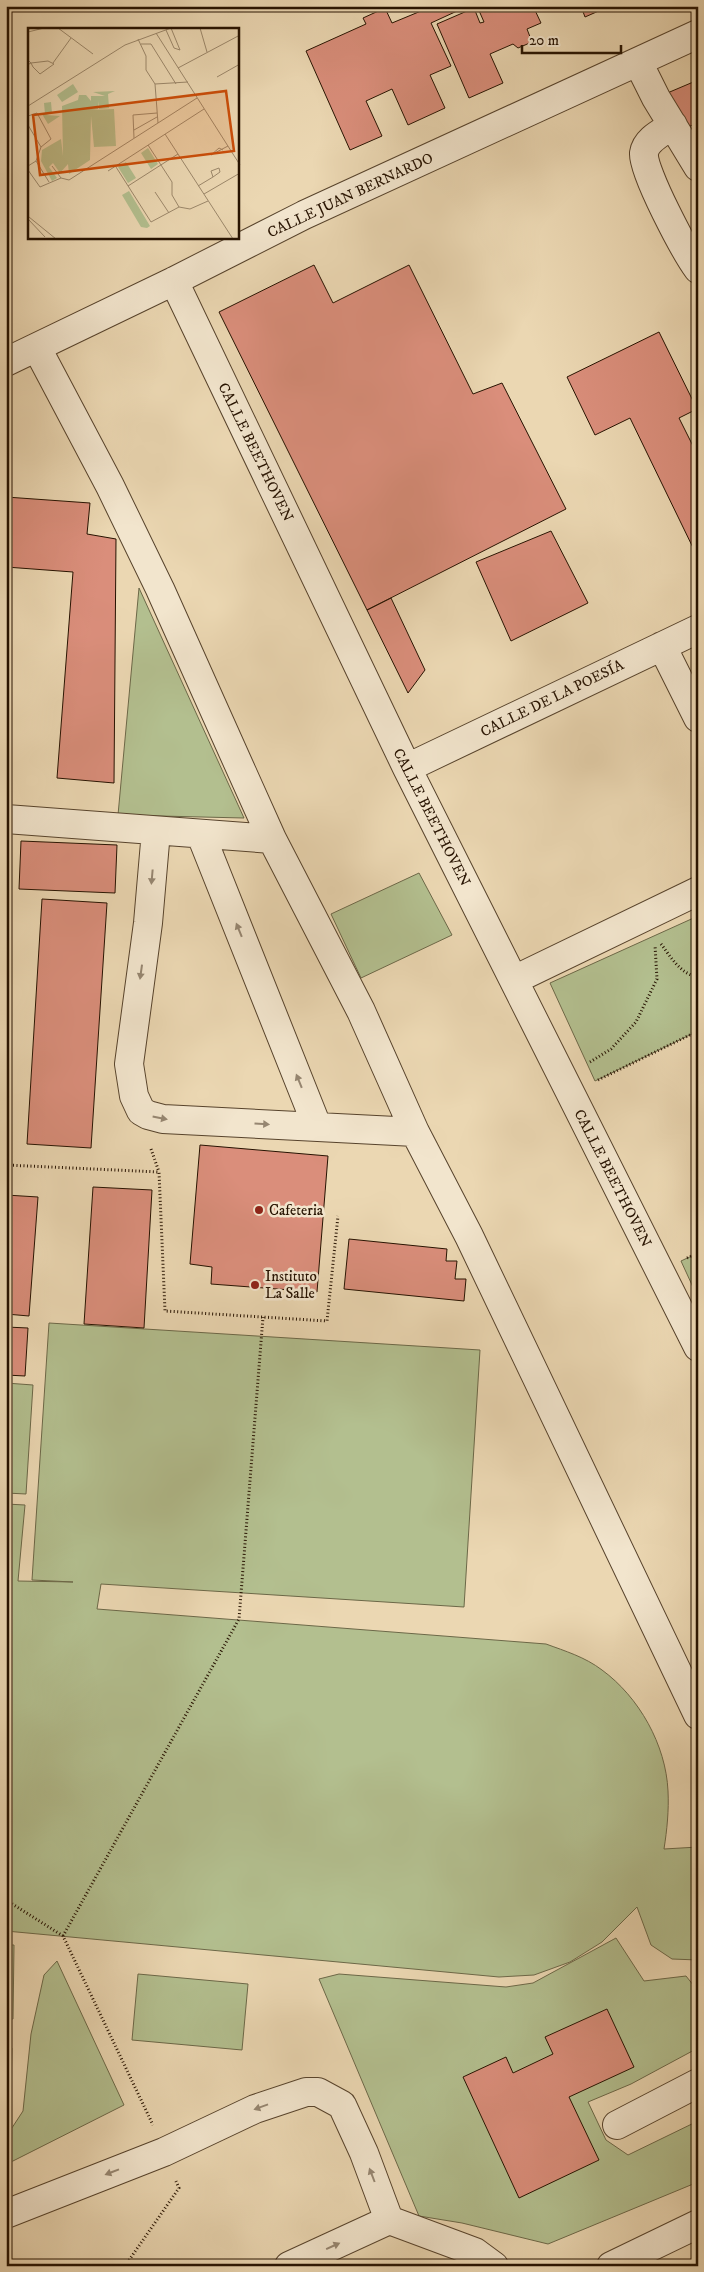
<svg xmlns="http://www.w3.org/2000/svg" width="704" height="2272" viewBox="0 0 704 2272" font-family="'IM FELL DW Pica',serif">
  <rect width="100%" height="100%" fill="#ebd7b2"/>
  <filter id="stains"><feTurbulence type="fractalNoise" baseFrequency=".004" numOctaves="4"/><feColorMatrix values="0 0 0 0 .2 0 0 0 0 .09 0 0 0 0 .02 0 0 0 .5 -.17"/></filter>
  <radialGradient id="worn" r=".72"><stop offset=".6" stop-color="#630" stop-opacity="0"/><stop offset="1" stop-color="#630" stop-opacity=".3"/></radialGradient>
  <path fill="#b3bf8f" stroke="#6c6848" d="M139 588 244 818 118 815Z
    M419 873 452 935 361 978 331 914Z
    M698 916V1031L595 1081 550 983Z
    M698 1253V1298L681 1261Z
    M49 1323 480 1350 464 1607 101 1584 97 1609 546 1644C565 1651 585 1657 602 1670 639 1697 666 1745 668 1791 669 1810 667 1830 664 1849L698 1847V1960L672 1959 651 1945 637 1907 602 1942 570 1962 534 1975 499 1977 6 1931V1504L25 1505 18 1581 73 1582 32 1580Z
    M6 1383 33 1385 26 1494 6 1493Z
    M616 1938 644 1981 686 1976 698 1991V2048L631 2084 588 2102 606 2140 628 2155 698 2121V2182L548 2244 462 2223 419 2216 319 1979 339 1974 506 1987 533 1983Z
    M6 1945H14L13 2019H6Z
    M57 1961 124 2105 7 2164 6 2137 23 2111 31 2034 44 1975Z
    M138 1974 248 1984 242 2050 132 2040Z
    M6 2048H12L10 2125H6Z"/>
  <path fill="#da8e7b" stroke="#261200" d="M419 6H468L431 23 451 66 430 75 445 108 408 125 392 89 366 101 382 136 350 150 306 51 366 24 363 18 385 8 392 23 421 11Z
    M477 6H533L541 23 527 29 532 42 518 48 513 44 490 54 503 83 469 98 437 24 474 8 480 23 484 22Z
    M575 6H610L585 17 582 9 577 11Z
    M698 80V123L677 131 665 94Z
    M314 265 333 303 409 265 473 394 502 383 566 509 367 610 219 312Z
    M659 332 697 409 679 418 698 456V558L630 418 595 435 567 377Z
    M6 497 90 503 87 534 116 539 114 783 57 778 73 572 6 567Z
    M551 531 588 603 511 641 476 562Z
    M391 598 425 670 408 693 367 610Z
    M21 841 117 845 115 893 19 889Z
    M42 899 107 903 91 1148 27 1144Z
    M200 1145 328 1156 317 1292 211 1284 212 1267 190 1264Z
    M93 1187 152 1190 144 1328 84 1324Z
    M6 1195 38 1197 29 1316 6 1314Z
    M349 1239 447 1249 446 1261H457L455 1279H466L464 1301 344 1289Z
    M6 1327 28 1328 25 1376 6 1375Z
    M607 2009 634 2067 569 2097 599 2160 519 2198 463 2077 506 2057 513 2073 553 2054 545 2037Z"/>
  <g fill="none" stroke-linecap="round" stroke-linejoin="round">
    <g stroke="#57432c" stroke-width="30">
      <path id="minor" d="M638 62 656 98 698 167
        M673 125C663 132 646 139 644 153 642 171 686 253 698 269
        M174 281 407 768 698 1347
        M37 348 110 486 160 589 272 839 361 1011 415 1132 469 1236 698 1715
        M6 362 174 281 304 215 698 34
        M662 646 698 718
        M407 768 698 629
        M6 819 272 839
        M156 831 148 923 129 1064 134 1096 141 1111 148 1115 163 1119 415 1132
        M201 835 317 1126
        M514 980 698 891
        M617 2125 698 2083
        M6 2214 164 2152 255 2109 306 2092H318L342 2105 364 2153 389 2220
        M289 2266 389 2220 475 2252 494 2266
        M611 2266 698 2224"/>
    </g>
    <path stroke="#261200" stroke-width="3" stroke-dasharray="1 2.5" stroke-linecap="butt" d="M661 944C671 957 680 974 698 977
      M590 1062 611 1049 636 1022 657 979 655 945
      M598 1080 698 1031
      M151 1149 159 1172
      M6 1165 159 1172 165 1311 327 1321 338 1216
      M687 1258 698 1253
      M6 1900 63 1936 153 2125
      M63 1936 239 1619 263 1317
      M125 2266 179 2188 175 2179"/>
    <use href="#minor" stroke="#f2e5cd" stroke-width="28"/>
  </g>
  <defs><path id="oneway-solid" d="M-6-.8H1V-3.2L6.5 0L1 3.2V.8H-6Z" transform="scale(1.25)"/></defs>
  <g fill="#968671">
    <use href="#oneway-solid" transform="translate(152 877) rotate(95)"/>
    <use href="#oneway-solid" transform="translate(239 930) rotate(-112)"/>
    <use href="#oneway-solid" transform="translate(141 972) rotate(98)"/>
    <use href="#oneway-solid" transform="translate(299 1081) rotate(-112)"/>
    <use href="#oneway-solid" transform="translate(160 1118) rotate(11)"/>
    <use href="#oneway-solid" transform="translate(262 1124) rotate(3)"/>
    <use href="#oneway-solid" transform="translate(261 2107) rotate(160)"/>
    <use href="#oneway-solid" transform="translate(112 2172) rotate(159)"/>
    <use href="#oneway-solid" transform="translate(372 2175) rotate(-111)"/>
    <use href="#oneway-solid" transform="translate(333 2246) rotate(-24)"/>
  </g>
  <g fill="#8f2418" stroke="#f2e5cd" stroke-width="2">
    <circle cx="259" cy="1210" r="5"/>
    <circle cx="255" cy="1285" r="5"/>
  </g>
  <g text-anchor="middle" stroke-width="5" stroke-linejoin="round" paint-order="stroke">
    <g font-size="15" fill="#261200" stroke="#f2e5cd">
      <text transform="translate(350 195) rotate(-25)" y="5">CALLE JUAN BERNARDO</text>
      <text transform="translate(256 452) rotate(64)" y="5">CALLE BEETHOVEN</text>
      <text transform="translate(552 698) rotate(-26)" y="5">CALLE DE LA POESÍA</text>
      <text transform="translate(432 817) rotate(63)" y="5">CALLE BEETHOVEN</text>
      <text transform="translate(613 1178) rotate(63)" y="5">CALLE BEETHOVEN</text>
    </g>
    <g font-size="15" fill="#261200" stroke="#f2e5cd" text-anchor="start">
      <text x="269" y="1215">Cafeteria</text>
      <text x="265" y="1281">Instituto<tspan x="265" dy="17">La Salle</tspan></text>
    </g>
  </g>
  <g transform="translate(28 28)">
    <rect width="211" height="211" fill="#ebd7b2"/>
    <path d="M45 56 50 64 34 74 29 67ZM87 63 80 66 81 80 71 81 70 73V81L64 82 86 81 88 118 66 119 63 88 62 132 41 146 40 136 32 145 25 135 21 139 29 150 24 153 13 133 14 122 33 111 35 128 34 78 50 72 51 67H58L63 73V68H77L65 64ZM23 74 24 85 18 87 32 88 20 96 14 86H17L16 75ZM120 120 130 136 123 141 113 125ZM98 134 108 150 100 155 90 139ZM101 163 122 198 119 200 113 199 94 167Z" fill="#b3bf8f"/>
    <path fill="none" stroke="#9c886b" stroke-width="1" d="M30 0 65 26M172 0 179 24M138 2 146 20 152 22 143 0M0 4 16 0M128 5 212 137M110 11 118 28V42L127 56 130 95M113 16H123L148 56M0 32 3 35 5 39 12 46 26 36 20 33 3 35 1 36M25 35 43 10M150 40 212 7M189 49 212 36M127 56 160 54M0 78 97 17 143 0M0 88 9 85 23 111 13 119M0 97 13 119 8 133 0 138M106 102 129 89M137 106 205 211M106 110 105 87 129 85M120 117 144 154V167L151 179 162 181 180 173M183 127 200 118M183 127 191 120 195 122M8 133 21 154M24 138 33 150 41 152 169 70M88 139 123 194 151 179M0 142 12 159 33 150M80 143 176 81M100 158 150 126M170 158 185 149 192 144 191 140 183 143 185 149M127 164 141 185M176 166 212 145M1 189 28 211M0 191 17 209"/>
    <path fill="#cb4e0a" fill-opacity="0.15" stroke="#cb4e0a" stroke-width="2.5" d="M198 63 206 123 12 147 5 87Z"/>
    <rect width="211" height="211" fill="none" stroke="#261200" stroke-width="2.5"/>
  </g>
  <rect width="704" height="2272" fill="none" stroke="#ebd7b2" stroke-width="25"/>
  <rect x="8" y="8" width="689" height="2257" fill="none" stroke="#261200" stroke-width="2.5"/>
  <rect x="12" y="12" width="679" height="2247" fill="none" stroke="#261200"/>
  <path d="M522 45v8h99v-8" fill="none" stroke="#261200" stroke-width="2.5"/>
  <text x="529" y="45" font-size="15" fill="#261200" stroke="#f2e5cd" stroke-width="4" paint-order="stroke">20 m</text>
  <rect width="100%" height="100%" filter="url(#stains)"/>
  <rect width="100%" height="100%" fill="url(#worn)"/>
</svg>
